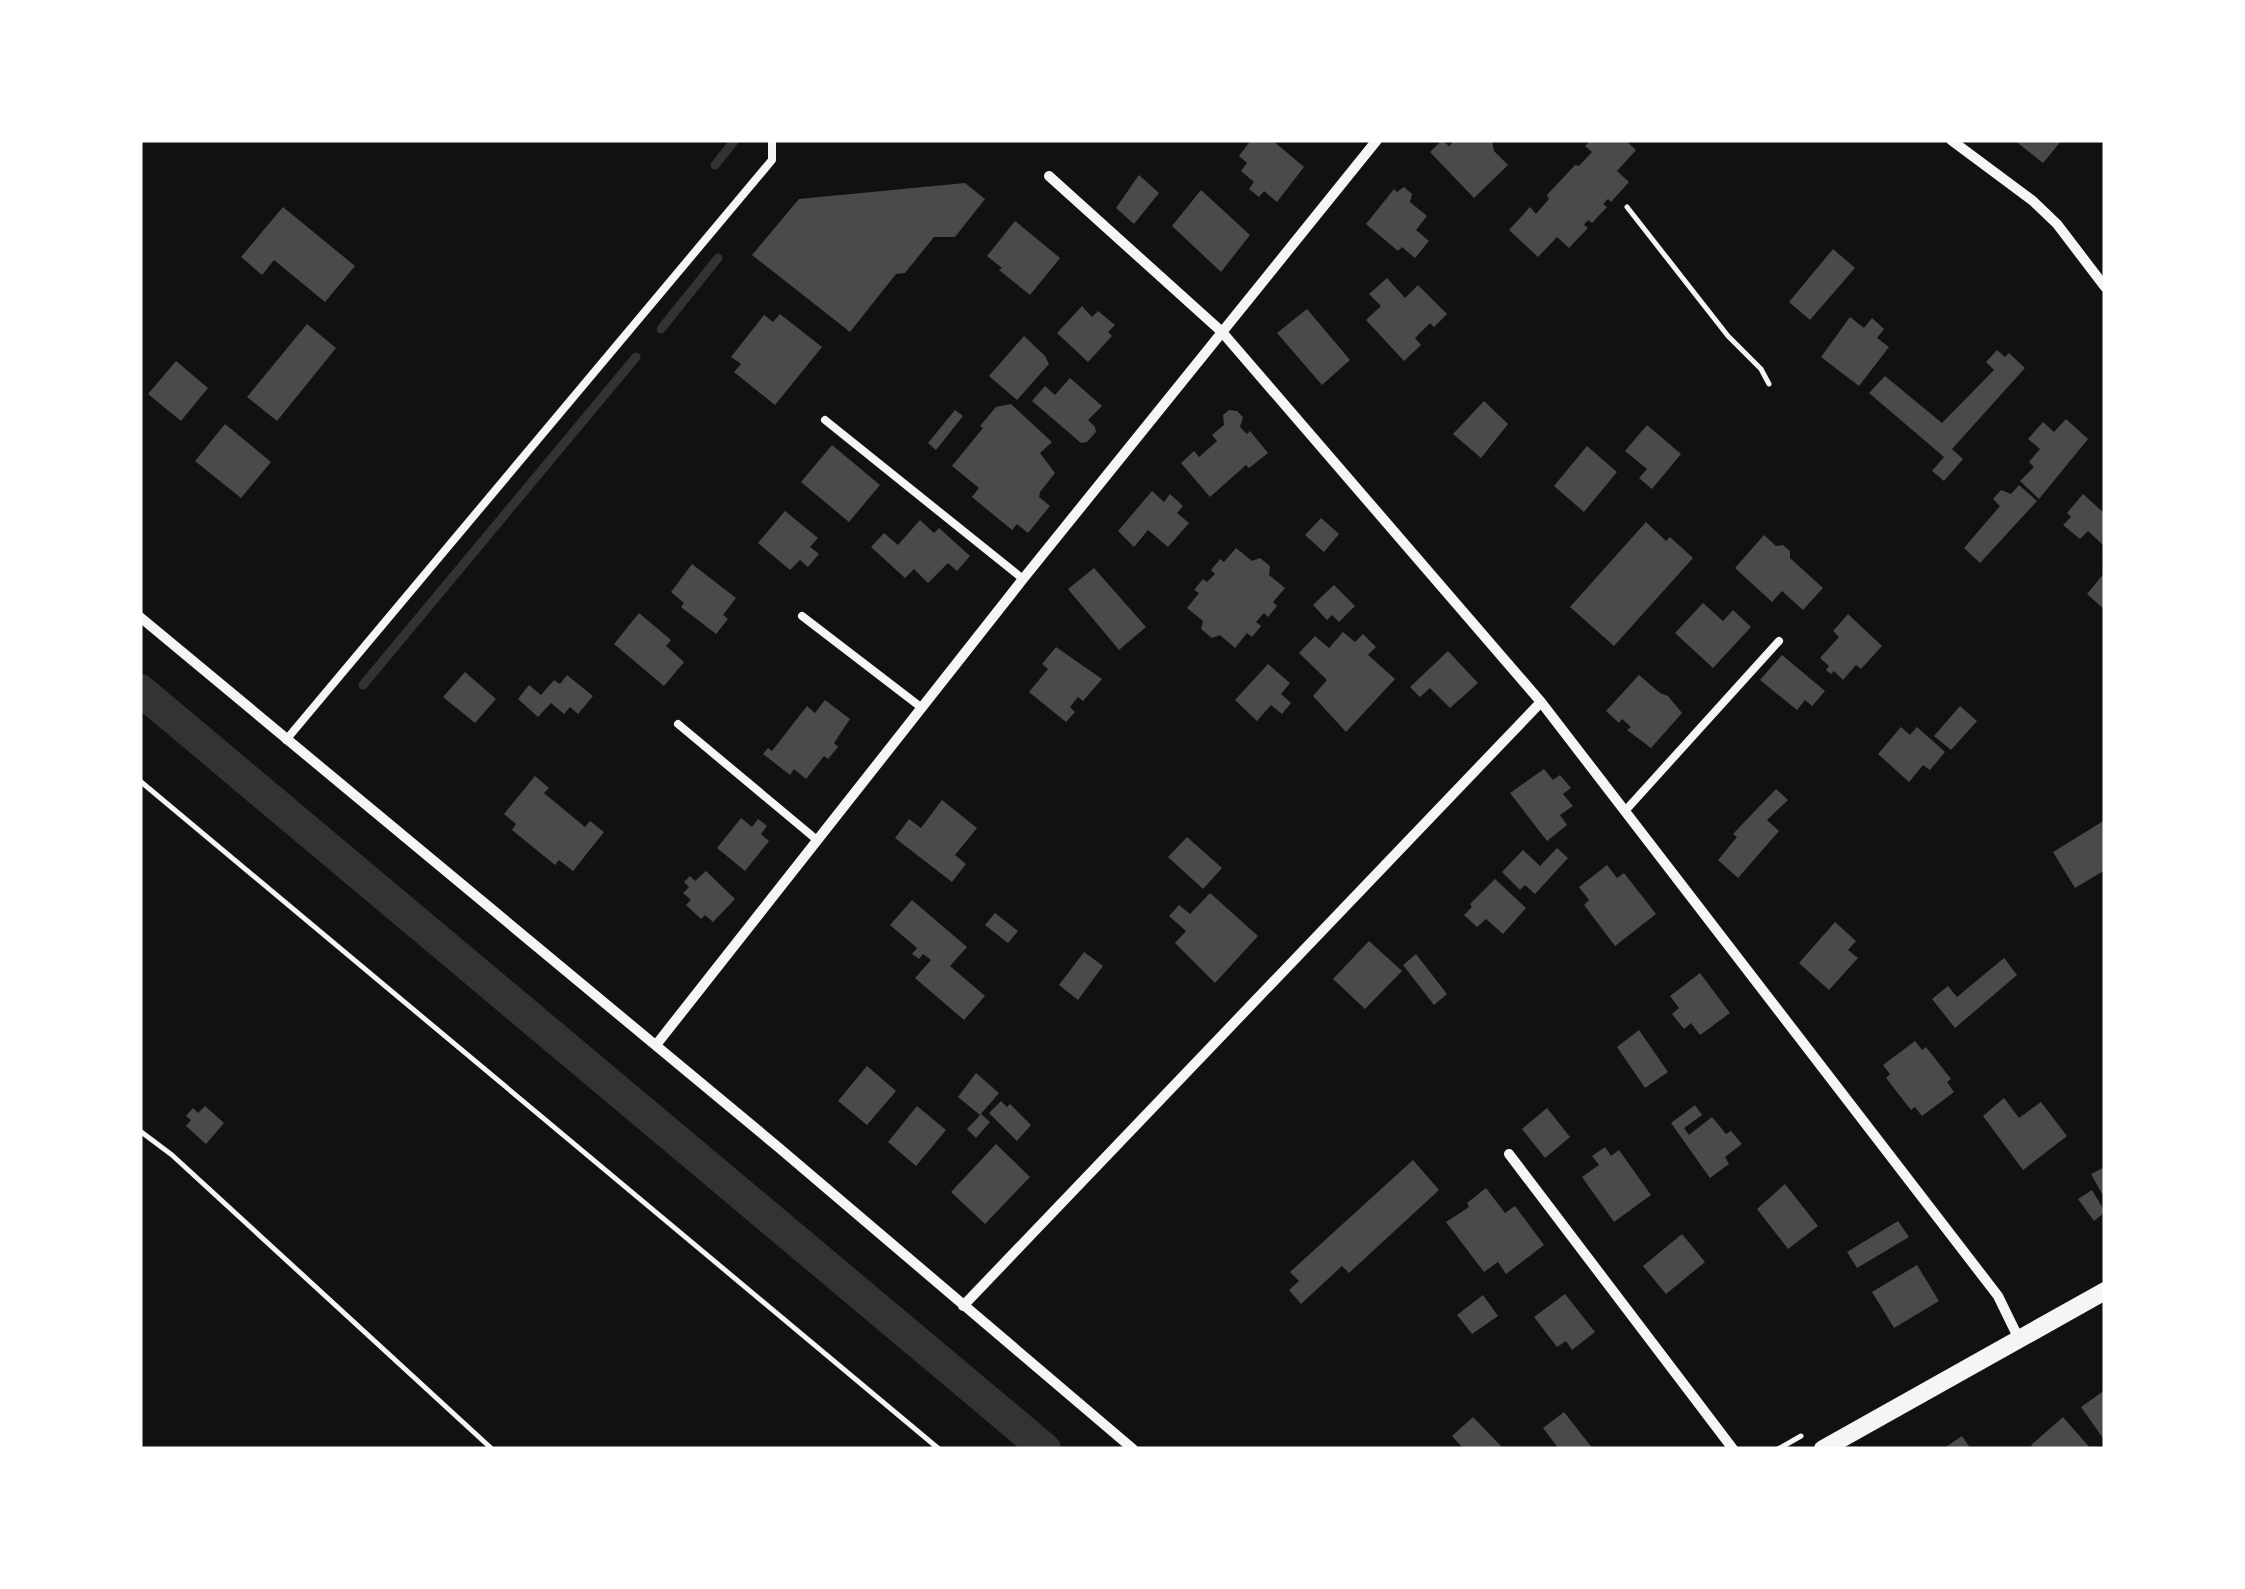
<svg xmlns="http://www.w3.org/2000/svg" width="2245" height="1589" viewBox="0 0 2245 1589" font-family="Poppins,sans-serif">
  <rect width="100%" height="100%" fill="#111"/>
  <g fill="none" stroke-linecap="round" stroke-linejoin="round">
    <path stroke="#333" stroke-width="9" d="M715 165 735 140
      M661 329 718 258
      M363 685 636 357"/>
    <path stroke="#333" stroke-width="32" d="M140 690 1045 1449"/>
  </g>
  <path fill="#4a4a4a" d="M1251 140H1272L1304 167 1277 202 1264 191 1259 197 1249 189 1254 182 1241 171 1247 163 1239 156Z
    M1442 140 1449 146 1455 140H1492L1494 151 1508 165 1474 198 1430 152Z
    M1591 140H1625L1636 150 1617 171 1629 182 1611 202 1608 199 1603 204 1607 207 1592 223 1588 220 1584 225 1588 228 1569 248 1557 237 1538 257 1509 230 1530 207 1536 214 1549 199 1547 195 1575 165 1579 166 1592 152 1585 146Z
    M2014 140H2062L2043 163Z
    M1139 175 1159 193 1134 224 1116 208Z
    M965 183 985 199 955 237H934L905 273 896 274 850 332 752 255 799 199Z
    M1404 187 1412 194 1410 202 1427 216 1416 230 1429 241 1415 258 1402 247 1398 251 1366 224 1394 189 1397 192Z
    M1201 190 1250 235 1221 272 1172 226Z
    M283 207 355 266 325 302 274 260 262 275 241 257Z
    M1015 221 1060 258 1030 295 999 270 1002 268 987 256Z
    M1833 249 1855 268 1810 320 1789 302Z
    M1387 278 1405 298 1418 285 1447 314 1434 327 1430 323 1415 338 1421 345 1404 361 1366 320 1381 306 1369 294Z
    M1082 306 1092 317 1098 311 1115 325 1108 332 1112 336 1088 362 1057 333Z
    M1307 309 1350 360 1322 385 1277 333Z
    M780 314 822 347 775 405 734 372 741 364 731 357 764 315 773 322Z
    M1850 317 1864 328 1872 318 1884 329 1877 338 1889 347 1859 386 1821 357Z
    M307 324 336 348 277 421 247 397Z
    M1024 336 1045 356 1049 364 1017 400 989 376Z
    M1997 350 2005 357 2009 353 2025 368 1952 449 1963 459 1944 481 1932 471 1944 457 1869 393 1885 376 1942 423 1994 370 1986 362Z
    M176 361 208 388 181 421 148 394Z
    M1070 378 1102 406 1088 420 1095 427 1096 432 1087 442 1081 443 1032 401 1045 386 1055 395Z
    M1484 401 1508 424 1481 458 1453 434Z
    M1011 404 1052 442 1040 453 1055 473 1040 492 1039 497 1050 506 1028 533 1017 524 1012 530 972 497 979 488 952 466 983 428 980 426 996 407Z
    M955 410 963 416 936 450 928 443Z
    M1229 410 1237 411 1243 417 1240 427 1247 434 1250 431 1268 453 1249 468 1246 465 1210 497 1181 463 1194 451 1199 457 1217 441 1212 435 1224 425 1223 415Z
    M2066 419 2088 439 2039 499 2020 481 2034 467 2029 462 2040 449 2028 439 2043 422 2054 432Z
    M225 424 271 462 241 498 195 461Z
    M1647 425 1681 454 1652 489 1639 478 1647 469 1625 451Z
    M832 445 880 485 849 522 801 482Z
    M1587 446 1617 472 1584 512 1554 486Z
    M2019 485 2037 501 1980 563 1964 548 2000 506 1993 499 2001 490 2011 494Z
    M1152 491 1164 502 1170 494 1183 506 1177 513 1189 523 1168 547 1148 530 1134 547 1118 531Z
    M2083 494 2105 514 2103 545 2088 531 2080 539 2063 525 2071 517 2067 513Z
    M785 511 818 538 810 547 819 554 808 567 800 560 790 570 758 543Z
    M1321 518 1339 534 1324 552 1305 535Z
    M920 520 934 533 939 528 970 556 957 571 948 563 928 583 914 569 905 578 871 547 884 533 898 545Z
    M1646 522 1666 541 1670 537 1693 558 1614 646 1570 607Z
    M1764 535 1776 546 1783 545 1790 551V558L1823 588 1803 610 1782 591 1772 602 1735 568Z
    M1236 548 1252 561 1260 558 1270 566 1269 575 1285 588 1273 602 1277 606 1268 617 1264 613 1256 622 1261 626 1252 637 1247 633 1235 648 1220 635 1212 638 1201 629 1203 621 1187 608 1199 593 1194 590 1203 579 1207 582 1215 574 1211 570 1220 559 1224 562Z
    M692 564 736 598 723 615 728 619 716 634 681 607 684 603 671 592Z
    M1094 568 1146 627 1119 650 1068 589Z
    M2105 572V610L2087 594Z
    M1334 585 1355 606 1339 622 1332 615 1327 620 1313 605Z
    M1703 603 1723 621 1733 610 1751 627 1713 668 1675 633Z
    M639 613 671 640 666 646 684 662 664 686 614 644Z
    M1848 614 1882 646 1861 669 1856 665 1843 680 1834 671 1831 674 1826 670 1829 666 1820 658 1839 637 1833 631Z
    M1343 632 1355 642 1363 634 1376 647 1368 655 1395 679 1346 732 1313 696 1327 680 1299 653 1315 636 1329 648Z
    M1056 647 1102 679 1083 701 1078 697 1070 707 1075 712 1066 722 1029 692 1048 669 1042 664Z
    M1448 651 1478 683 1450 708 1430 688 1420 697 1410 687Z
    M1782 655 1825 691 1812 706 1805 700 1797 710 1760 680Z
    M1268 664 1290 683 1281 694 1291 703 1282 714 1271 705 1257 721 1235 700Z
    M465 672 496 699 475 723 443 697Z
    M567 675 593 696 578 714 570 707 564 714 551 703 538 717 518 699 529 685 541 695 554 680 560 684Z
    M1639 675 1660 693 1668 696 1682 713 1651 748 1627 730 1631 727 1622 719 1619 723 1606 711Z
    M825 700 850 719 834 743 838 747 828 759 824 756 806 779 794 769 790 775 763 754 768 748 772 751 807 706 815 713Z
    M1960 706 1977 721 1951 750 1934 736Z
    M1901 727 1910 735 1917 727 1945 752 1930 770 1923 765 1909 782 1878 754Z
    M1544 769 1553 780 1560 775 1571 788 1563 794 1573 806 1560 815 1567 825 1547 841 1510 793Z
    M535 776 549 788 544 793 585 827 590 821 604 832 573 871 559 860 555 865 512 830 516 824 504 814Z
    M1776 789 1788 800 1767 820 1779 831 1738 878 1718 860 1737 837 1733 834Z
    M942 800 977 828 955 855 966 864 952 882 895 838 909 819 921 828Z
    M741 818 752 827 758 819 767 826 761 834 769 841 745 871 717 848Z
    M2105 820V870L2075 888 2053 852Z
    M1187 837 1222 868 1203 889 1168 857Z
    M1557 848 1568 858 1535 894 1525 885 1520 890 1502 872 1523 850 1540 866Z
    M1607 865 1617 878 1624 873 1656 914 1615 946 1584 905 1589 900 1579 887Z
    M706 871 735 899 713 922 705 915 701 919 686 905 691 900 683 893 689 887 684 882 690 876 695 881Z
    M1495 879 1526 908 1503 934 1486 919 1477 927 1464 915 1472 907 1470 904Z
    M1210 893 1258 936 1215 983 1175 943 1186 931 1169 916 1179 905 1190 914Z
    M912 900 967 947 950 966 985 996 964 1020 915 978 931 960 923 954 919 959 912 954 917 948 890 925Z
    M995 913 1018 931 1008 943 985 925Z
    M1835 922 1856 941 1848 950 1858 958 1829 990 1799 963Z
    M1369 941 1402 971 1365 1009 1333 979Z
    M1084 952 1103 966 1078 1000 1059 985Z
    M1416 954 1447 994 1434 1005 1403 965Z
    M2004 958 2017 975 1955 1028 1932 999 1948 986 1957 997Z
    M1700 973 1730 1013 1700 1035 1691 1023 1684 1029 1672 1014 1679 1008 1670 996Z
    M1639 1030 1668 1072 1645 1088 1617 1047Z
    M1915 1041 1922 1050 1926 1047 1951 1079 1947 1082 1954 1092 1922 1116 1915 1107 1911 1110 1886 1078 1890 1074 1883 1065Z
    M867 1066 896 1091 867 1125 838 1101Z
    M976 1073 999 1093 980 1115 958 1097Z
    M2004 1098 2019 1118 2041 1102 2067 1136 2023 1170 1983 1116Z
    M1001 1101 1007 1107 1010 1104 1031 1125 1017 1141 989 1113Z
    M1695 1105 1702 1115 1684 1128 1689 1135 1712 1117 1726 1134 1731 1131 1742 1144 1725 1157 1729 1164 1710 1178 1671 1123Z
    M205 1106 224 1123 206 1144 186 1126 191 1120 186 1116 193 1108 198 1113Z
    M917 1106 946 1130 916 1166 888 1142Z
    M1547 1108 1570 1137 1545 1158 1522 1129Z
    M981 1114 990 1122 976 1138 967 1129Z
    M996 1144 1030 1177 985 1224 951 1192Z
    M1605 1147 1611 1156 1619 1150 1651 1195 1614 1222 1582 1177 1599 1165 1592 1156Z
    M1413 1160 1439 1190 1349 1273 1342 1266 1301 1304 1289 1290 1299 1281 1290 1272Z
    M2105 1167V1199L2091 1174Z
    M1785 1184 1818 1226 1788 1249 1757 1209Z
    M1486 1188 1505 1213 1515 1206 1544 1245 1506 1274 1498 1262 1484 1272 1446 1222 1469 1207 1467 1203Z
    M2092 1190 2105 1212 2094 1221 2078 1199Z
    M1898 1221 1909 1237 1857 1268 1847 1252Z
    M1682 1234 1705 1262 1666 1294 1643 1266Z
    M1917 1265 1939 1301 1894 1328 1872 1292Z
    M1565 1294 1595 1332 1572 1350 1566 1341 1557 1347 1534 1317Z
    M1483 1295 1498 1316 1472 1334 1457 1315Z
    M2105 1390V1441L2081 1407Z
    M1564 1412 1593 1449H1559L1543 1428Z
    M1473 1417 1501 1446 1497 1449H1464L1452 1436Z
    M2063 1417 2091 1449H2035L2031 1445Z
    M1962 1436 1971 1449H1943Z"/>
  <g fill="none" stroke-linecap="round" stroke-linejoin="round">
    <path stroke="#f5f5f5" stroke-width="5" d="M1627 207 1728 336 1761 369 1769 384
      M140 781 939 1449
      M140 1131 172 1155 492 1449
      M1778 1449 1801 1436"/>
    <path stroke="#f5f5f5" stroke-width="8" d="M825 420 1023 579
      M802 616 922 708
      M678 724 817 840
      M286 740 772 160V140
      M1625 811 1779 641"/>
    <path stroke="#f5f5f5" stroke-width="10" d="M1951 140 2033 201 2057 224 2105 287
      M1049 176 1222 332 1541 702 1998 1296 2019 1339
      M140 617 778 1147 1133 1449
      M656 1045 1023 579 1377 140
      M1509 1154 1733 1449
      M963 1306 1541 702"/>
    <path stroke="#f5f5f5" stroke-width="18" d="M1823 1449 2105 1291"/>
  </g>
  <rect width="2245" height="1589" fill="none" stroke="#ffffff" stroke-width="285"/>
</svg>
